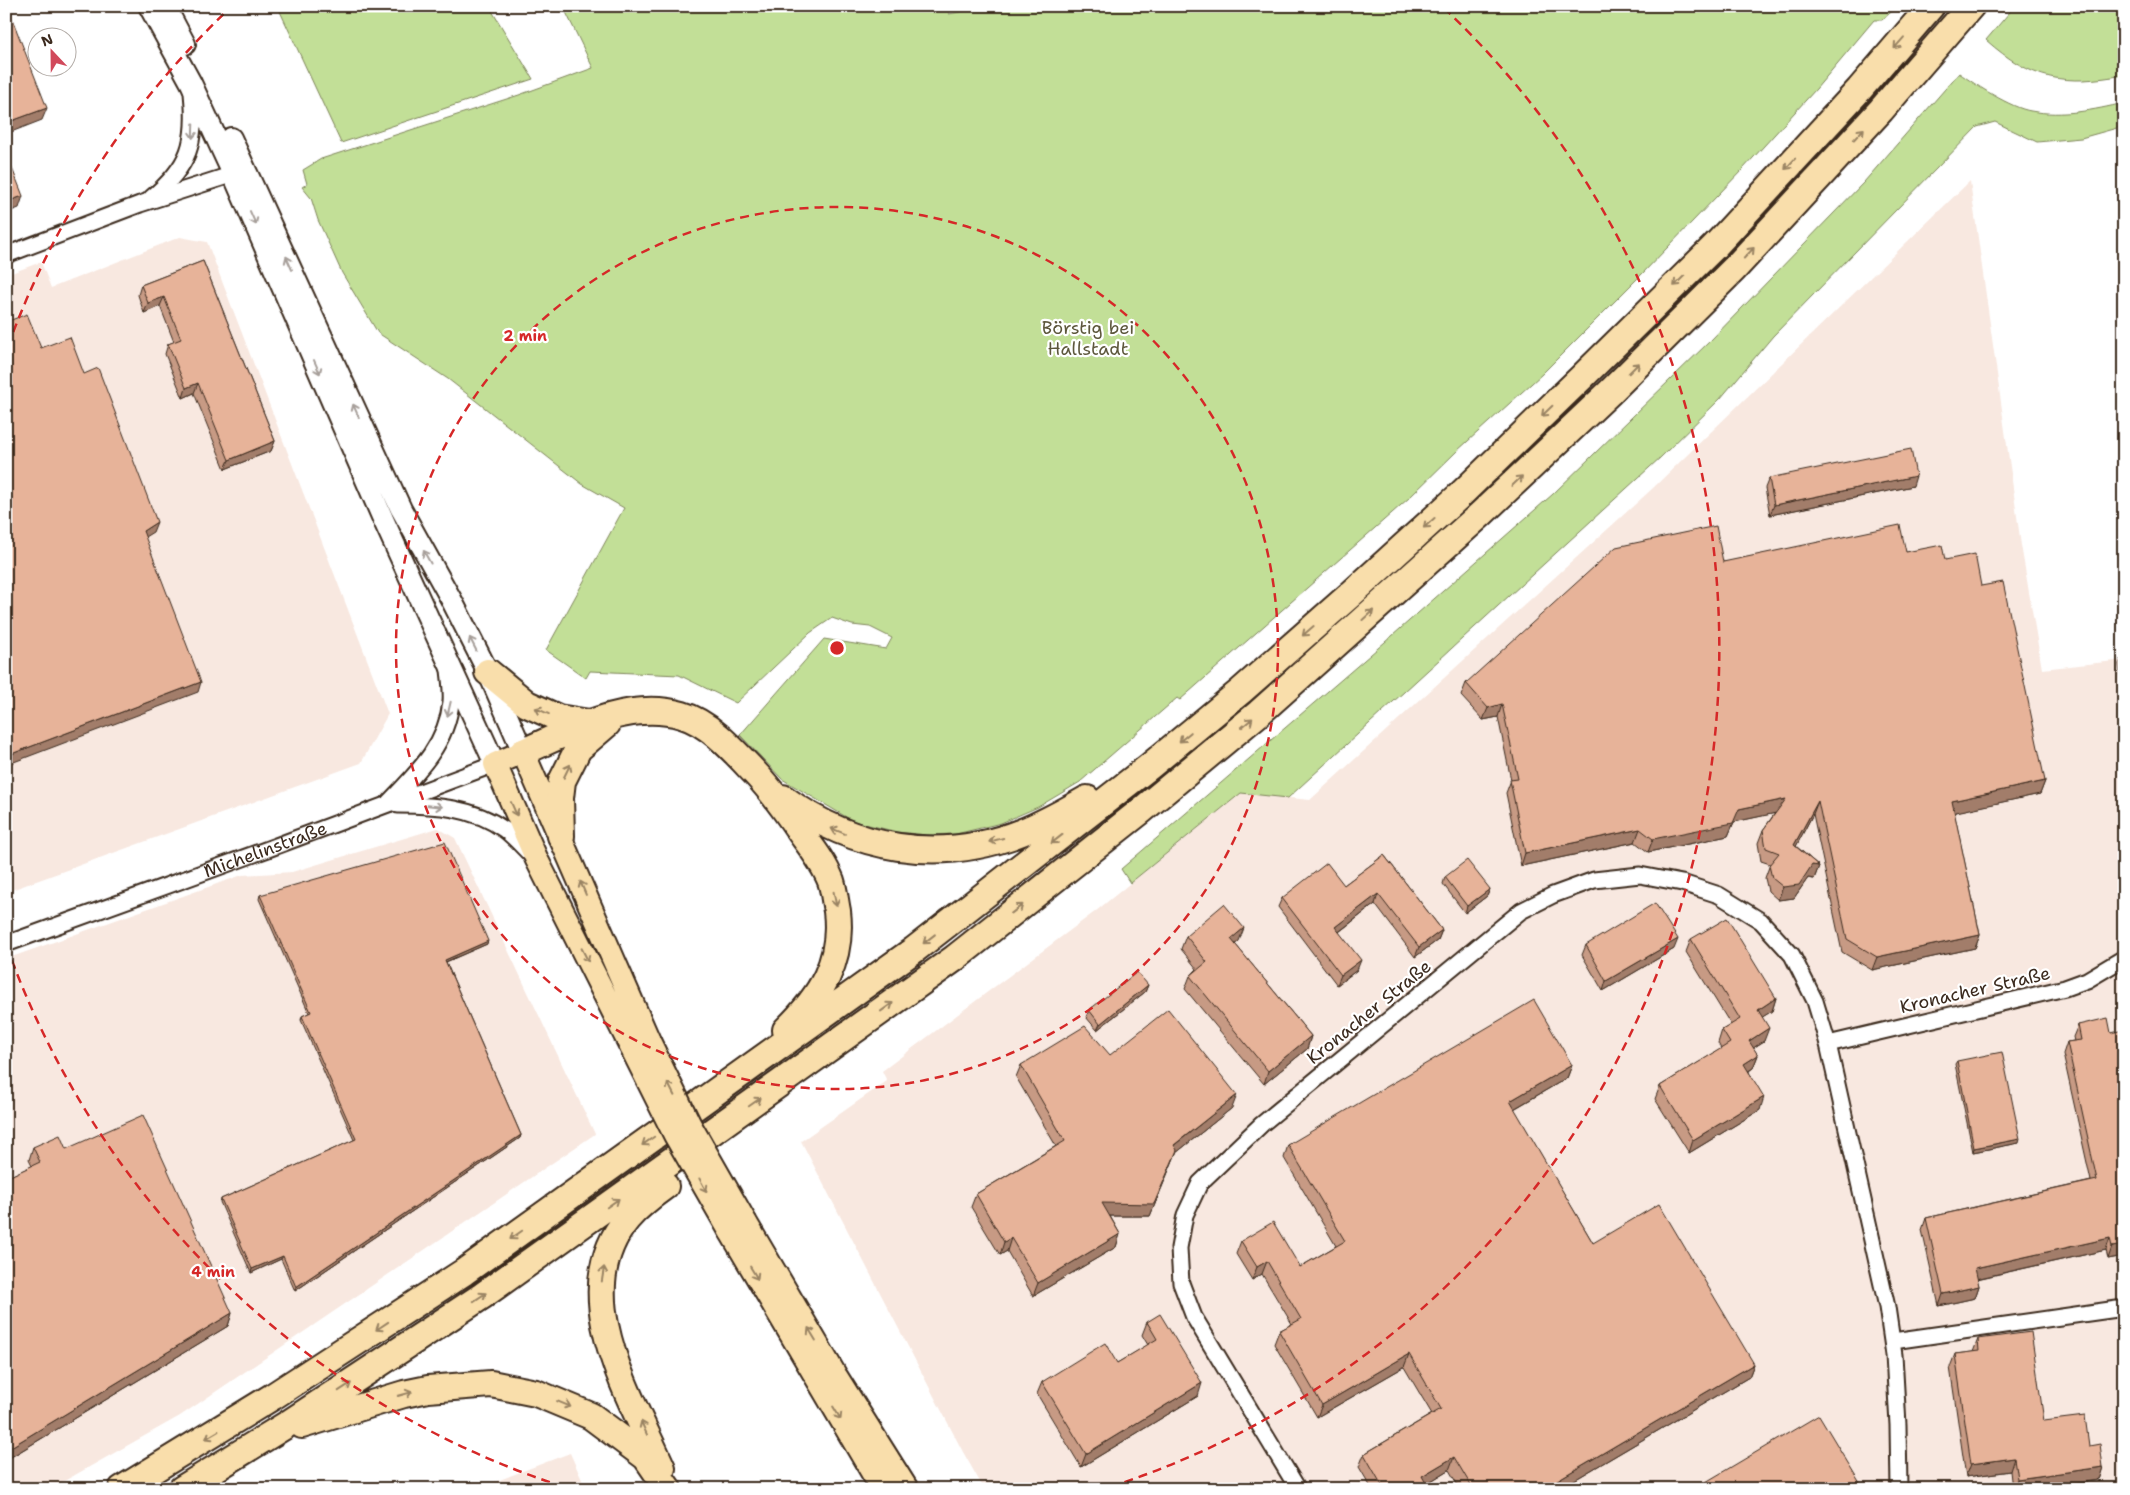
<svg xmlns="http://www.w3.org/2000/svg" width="2130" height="1495" viewBox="0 0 2130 1495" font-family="'Shantell Sans',sans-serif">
  <rect width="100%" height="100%" fill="#fff"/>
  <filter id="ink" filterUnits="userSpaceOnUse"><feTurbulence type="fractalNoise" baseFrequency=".02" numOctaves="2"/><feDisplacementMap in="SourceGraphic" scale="10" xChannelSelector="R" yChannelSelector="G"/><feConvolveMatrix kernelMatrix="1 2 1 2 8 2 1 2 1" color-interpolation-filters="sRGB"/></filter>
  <g filter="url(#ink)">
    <path fill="#f8e8e0" d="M1970 181 2021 545 2042 669 2124 660V1489H984L963 1452 801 1141 887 1081 882 1071 1096 911 1241 793 1310 800 1653 488Z
      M180 237 207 242 388 714 361 763 6 892V275L41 262 51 288Z
      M438 828 455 838 595 1134 180 1416 50 1489H6V959L242 875 292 872Z
      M570 1453 586 1489H476Z"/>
    <path fill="#c2df97" stroke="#7e845a" d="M489 6 533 79 341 143 278 7Z
      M563 6H947L949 14 990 6H1898L1882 20H1874L1816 89 1743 169 1642 274 1542 374 1457 451 1409 498 1180 700 1177 698 1080 782 1038 807 1001 823 956 834 927 835 897 832 853 821 782 779 740 735 824 639 886 649 892 638 870 627 852 625 832 618 810 633 736 703 679 675 590 671 586 678 546 650 624 508 582 484 448 379 378 333 342 273 318 220 311 198 302 187 307 184 303 170 321 159 519 95 593 68Z
      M2015 6H2124V75C2065 86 2032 81 1986 40Z
      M1959 73C1976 85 2011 108 2031 111 2062 117 2094 110 2124 103V126L2081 138 2037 142 1995 122 1977 127 1773 336 1720 399 1661 457 1288 798 1241 793 1130 883 1121 869 1392 636 1553 494 1711 340 1864 182Z"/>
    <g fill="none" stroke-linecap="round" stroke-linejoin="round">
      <g stroke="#3b2a1e" stroke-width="19">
        <g id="minor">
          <path d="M151 198C190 166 197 142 192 93"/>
          <path d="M6 255 140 204 243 171"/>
          <path d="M389 802C417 773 447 744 451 702 452 692 450 680 449 670"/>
          <path d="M398 805C434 805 474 807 505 830 514 837 522 846 530 854"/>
          <path id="s1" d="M6 944 268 849 495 764"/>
          <path d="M1828 1044 2065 988 2087 980 2124 958"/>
          <path d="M1893 1341 2124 1308"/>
          <path d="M1298 1489 1194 1317 1181 1283 1179 1248 1185 1215 1200 1183 1262 1124 1521 911 1553 895 1594 880 1640 875 1682 883 1719 895 1761 921 1792 955 1815 1001 1828 1044 1887 1307 1894 1355 1898 1425 1899 1489"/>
        </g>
      </g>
      <g stroke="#3b2a1e" stroke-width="24">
        <path id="secondary" d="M149 6 191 83 233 174 383 519 495 764
          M165 6 185 44
          M231 138 401 509 451 599 488 672 523 752"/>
      </g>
      <g stroke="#3b2a1e" stroke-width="26">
        <path id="primary" d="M632 1049 537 860 495 764 523 752 649 1041
          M746 1223 836 1376 907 1489
          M730 1231 882 1489"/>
      </g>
      <g stroke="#3b2a1e" stroke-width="30">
        <path id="motorway" d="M488 672 527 704 558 718 589 723
          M523 752C571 731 628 699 682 715 710 723 735 752 755 773 772 791 787 812 801 833 812 848 824 863 831 881 834 890 835 901 837 911 843 961 821 996 786 1030
          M783 798C854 850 939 865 1022 832 1045 823 1066 811 1087 799
          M561 836 560 798 562 781 578 749 607 724
          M302 1425 404 1394 428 1389 491 1384 536 1393 591 1416 646 1457 668 1489
          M662 1468C630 1395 566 1293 627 1219 638 1206 651 1196 665 1186
          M122 1489 272 1397 464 1272 914 950 1150 766 1241 691 1350 595 1458 497 1582 377 1714 247 1859 90 1931 6
          M182 1489 286 1425 482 1296 955 958 1142 810 1259 713 1481 514 1609 393 1734 269 1881 110 1971 6"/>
      </g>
      <use href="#minor" stroke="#fff" stroke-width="15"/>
      <use href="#secondary" stroke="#fff" stroke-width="20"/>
      <use href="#primary" stroke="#f9deab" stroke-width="22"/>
      <use href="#motorway" stroke="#f9deab" stroke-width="26"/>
      <g stroke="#3b2a1e" stroke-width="26" stroke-linecap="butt">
        <path id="primary-bridge" d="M649 1041 690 1125 746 1223
          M632 1049 675 1135 730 1231"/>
      </g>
      <use href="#primary-bridge" stroke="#f9deab" stroke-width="22"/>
    </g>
    <path fill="#c79a84" stroke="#3b2a1e" d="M203 261 275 441 271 451 225 469 194 393 183 398 165 354 168 344 174 342 160 306 144 313 138 295 141 285Z
      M1769 478 1913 486 1770 515 1765 488Z
      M1906 552 1945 560 1981 586 2045 781 2040 794 1954 812 1980 935 1975 948 1872 970 1842 952 1813 814 1796 846 1819 866 1814 879 1808 878 1794 898 1778 900 1768 891 1765 878 1770 864 1761 861 1758 843 1763 830 1775 813 1734 822 1728 836 1648 852 1635 842 1521 866 1506 793 1511 780 1498 717 1483 720 1461 696 1466 683 1723 562Z
      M2124 652V723L2119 664Z
      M1384 855 1442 930 1438 940 1415 957 1375 904 1339 932 1357 970 1337 985 1278 907 1282 898 1344 885Z
      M1445 877 1490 889 1487 896 1465 913 1443 884Z
      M260 895 487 944 446 962 521 1135 520 1138 295 1291 281 1259 251 1273 220 1202 221 1199 354 1140 301 1020 302 1016 309 1013 259 899Z
      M1186 936 1239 941 1235 944 1311 1036 1307 1049 1264 1084 1185 989 1190 976 1197 969 1181 949Z
      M1691 939 1776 998 1772 1011 1762 1017 1764 1041 1753 1048 1758 1055 1753 1068 1749 1071 1760 1110 1689 1153 1655 1099 1660 1086 1721 1049 1718 1043 1722 1030 1731 1025 1686 952Z
      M1586 945 1674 949 1603 991 1582 955Z
      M1148 985 1145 992 1097 1030 1086 1017 1089 1010Z
      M2078 1025 2111 1033 2124 1073 2120 1074 2124 1090V1256L2108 1259 2106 1250 1977 1279 1979 1286 1975 1298 1939 1306 1922 1230 1926 1218 2091 1181 2063 1054 2067 1042 2074 1041 2073 1037Z
      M1110 1055 1232 1108 1176 1153 1150 1216H1110L1120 1234 1116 1247 1033 1296 1007 1251 1000 1255 971 1207 976 1194 1056 1146 1016 1077 1021 1065Z
      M1957 1061 2019 1143 1973 1152 1955 1064Z
      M1572 1065 1567 1078 1514 1109 1593 1243 1754 1364 1749 1377 1559 1489H1460L1449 1470 1426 1484 1429 1489H1372L1359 1467 1364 1454 1432 1414 1404 1367 1317 1417 1274 1344 1279 1331 1292 1324 1262 1274 1252 1280 1236 1254 1241 1241 1300 1267 1336 1246 1284 1158 1288 1145Z
      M33 1147 66 1149 232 1313 228 1326 6 1460V1178L32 1166 29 1160Z
      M1147 1322 1198 1396 1081 1467 1037 1394 1042 1382 1117 1363 1148 1345 1142 1335Z
      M1978 1339 2044 1421 2089 1446 2103 1467 2099 1480 2039 1489H2012L2010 1471 1966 1477 1950 1367 1955 1354 1973 1352Z"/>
    <path fill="#a27d6b" stroke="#3b2a1e" d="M47 108 42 120 6 134V123Z
      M23 196 19 208 6 213V202Z
      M164 297 160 306 144 313 148 303Z
      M198 383 194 393 183 398 186 388Z
      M275 441 271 451 225 469 229 460Z
      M1916 476 1913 486 1770 515 1774 505Z
      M157 522 153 532 140 540 143 531Z
      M201 682 198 692 6 765V756Z
      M1502 704 1498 717 1483 720 1488 708Z
      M2045 781 2040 794 1947 814 1952 801Z
      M1786 799 1781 812 1734 822 1728 836 1648 852 1653 839 1739 809Z
      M1818 801 1813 814 1790 858 1794 845Z
      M1640 829 1635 842 1521 866 1525 853Z
      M1812 865 1819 866 1814 879 1808 878 1794 898 1778 900 1783 887Z
      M1490 889 1487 896 1465 913 1467 906Z
      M1378 894 1375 904 1332 937 1335 927Z
      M1244 928 1239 941 1226 952 1231 939Z
      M1442 930 1438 940 1415 957 1419 947Z
      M1980 935 1975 948 1872 970 1877 957Z
      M1678 939 1674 949 1603 991 1606 981Z
      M488 941 487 944 443 963 445 960Z
      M1361 960 1357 970 1337 985 1341 975Z
      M1148 985 1145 992 1097 1030 1100 1024Z
      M1776 998 1772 1011 1753 1023 1758 1010Z
      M1769 1028 1764 1041 1744 1054 1749 1041Z
      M1311 1036 1307 1049 1264 1084 1268 1071Z
      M1758 1055 1753 1068 1739 1077 1744 1064Z
      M2124 1062V1073L2113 1075 2118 1063Z
      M1572 1065 1567 1078 1505 1114 1510 1101Z
      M1237 1095 1232 1108 1176 1153 1150 1216H1097L1102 1203Z
      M1764 1097 1760 1110 1689 1153 1693 1140Z
      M521 1135 520 1138 295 1291 296 1287Z
      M2020 1139 2019 1143 1973 1152 1974 1148Z
      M1120 1234 1116 1247 1033 1296 1038 1283Z
      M1011 1238 1007 1251 1000 1255 1004 1242Z
      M2110 1238 2106 1250 1971 1280 1975 1268Z
      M2124 1245V1256L2108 1259 2112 1247Z
      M283 1256 281 1259 251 1273 252 1269Z
      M1267 1261 1262 1274 1252 1280 1257 1267Z
      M1979 1286 1975 1298 1939 1306 1943 1294Z
      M232 1313 228 1326 6 1460V1450Z
      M1409 1354 1404 1367 1317 1417 1322 1405Z
      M1754 1364 1749 1377 1559 1489H1542Z
      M1202 1383 1198 1396 1081 1467 1086 1454Z
      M1454 1457 1449 1470 1418 1489 1422 1476Z
      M2014 1458 2010 1471 1966 1477 1971 1464Z
      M2103 1467 2099 1480 2039 1489H2014L2017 1479Z"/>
    <path fill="#e7b399" stroke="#3b2a1e" d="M6 6H7L47 108 6 123Z
      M6 153 23 196 6 202Z
      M203 261 275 441 229 460 198 383 186 388 168 344 181 339 164 297 148 303 141 285Z
      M27 314 41 348 70 337 84 374 98 368 157 522 143 531 201 682 6 756V322Z
      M1911 449 1916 476 1774 505 1769 478Z
      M1900 525 1906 552 1942 545 1945 560 1975 554 1981 586 2003 582 2045 781 1952 801 1980 935 1877 957 1847 939 1818 801 1794 845 1819 866 1812 865 1799 885 1783 887 1772 878 1769 865 1779 853 1766 848 1763 830 1786 799 1739 809 1733 823 1653 839 1640 829 1525 853 1510 780 1518 779 1502 704 1488 708 1466 683 1616 547 1716 526 1723 562Z
      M445 842 488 941 445 960 521 1135 296 1287 283 1256 252 1269 221 1199 356 1139 302 1016 311 1012 260 895Z
      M1384 855 1442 930 1419 947 1378 894 1335 927 1361 960 1341 975 1282 898 1327 863 1344 885Z
      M1467 860 1490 889 1467 906 1445 877Z
      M1655 903 1678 939 1606 981 1586 945Z
      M1224 904 1244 928 1231 939 1311 1036 1268 1071 1190 976 1207 962 1186 936Z
      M1727 918 1776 998 1758 1010 1769 1028 1749 1041 1758 1055 1744 1064 1764 1097 1693 1140 1660 1086 1730 1043 1722 1030 1740 1019 1691 939Z
      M1137 972 1148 985 1100 1024 1089 1010Z
      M1534 1000 1572 1065 1510 1101 1593 1243 1659 1204 1754 1364 1542 1489H1473L1454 1457 1422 1476 1429 1489H1384L1364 1454 1441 1409 1409 1354 1322 1405 1279 1331 1301 1319 1267 1261 1257 1267 1241 1241 1273 1222 1300 1267 1345 1241 1288 1145Z
      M1168 1009 1237 1095 1174 1145 1177 1150 1154 1204 1102 1203 1120 1234 1038 1283 1011 1238 1004 1242 976 1194 1065 1141 1021 1065 1085 1026 1110 1055Z
      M2108 1018 2111 1033 2124 1030V1062L2118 1063 2124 1090V1245L2112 1247 2110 1238 1975 1268 1979 1286 1943 1294 1926 1218 2097 1180 2067 1042 2081 1040 2078 1025Z
      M2002 1052 2020 1139 1974 1148 1957 1061Z
      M143 1115 232 1313 6 1450V1178L40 1162 33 1147 60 1135 66 1149Z
      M1160 1314 1202 1383 1086 1454 1042 1382 1105 1343 1117 1363 1157 1339 1147 1322Z
      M2031 1332 2044 1421 2085 1416 2089 1446 2100 1444 2103 1467 2017 1479 2014 1458 1971 1464 1955 1354 1979 1351 1978 1339Z
      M1819 1415 1860 1483 1859 1489H1694Z"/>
    <defs><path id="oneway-shaft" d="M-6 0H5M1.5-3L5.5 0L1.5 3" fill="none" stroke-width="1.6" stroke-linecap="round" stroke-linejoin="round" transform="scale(1.25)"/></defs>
    <g stroke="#9a8464">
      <use href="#oneway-shaft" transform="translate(1899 43) rotate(131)"/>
      <use href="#oneway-shaft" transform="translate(1859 134) rotate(-47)"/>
      <use href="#oneway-shaft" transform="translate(1790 164) rotate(133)"/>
      <use href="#oneway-shaft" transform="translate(1749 253) rotate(-47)"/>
      <use href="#oneway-shaft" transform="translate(1679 281) rotate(135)"/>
      <use href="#oneway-shaft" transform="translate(1634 368) rotate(-45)"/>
      <use href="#oneway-shaft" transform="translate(1547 411) rotate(136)"/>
      <use href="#oneway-shaft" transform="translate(1517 481) rotate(-44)"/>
      <use href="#oneway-shaft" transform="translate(1429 523) rotate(138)"/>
      <use href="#oneway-shaft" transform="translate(1368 615) rotate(-42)"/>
      <use href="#oneway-shaft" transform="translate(1308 631) rotate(139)"/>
      <use href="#oneway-shaft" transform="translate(542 711) rotate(-156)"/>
      <use href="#oneway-shaft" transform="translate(1247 723) rotate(-40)"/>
      <use href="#oneway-shaft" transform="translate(1185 737) rotate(140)"/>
      <use href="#oneway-shaft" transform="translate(567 771) rotate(-64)"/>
      <use href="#oneway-shaft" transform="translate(514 809) rotate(66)"/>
      <use href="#oneway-shaft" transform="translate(838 831) rotate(-158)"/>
      <use href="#oneway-shaft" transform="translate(1057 839) rotate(142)"/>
      <use href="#oneway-shaft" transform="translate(996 840) rotate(165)"/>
      <use href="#oneway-shaft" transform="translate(583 888) rotate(-113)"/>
      <use href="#oneway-shaft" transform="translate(835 899) rotate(79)"/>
      <use href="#oneway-shaft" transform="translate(1017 909) rotate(-38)"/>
      <use href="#oneway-shaft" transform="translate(929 939) rotate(142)"/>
      <use href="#oneway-shaft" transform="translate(585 955) rotate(63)"/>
      <use href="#oneway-shaft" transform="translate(887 1007) rotate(-36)"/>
      <use href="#oneway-shaft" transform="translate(671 1089) rotate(-117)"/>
      <use href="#oneway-shaft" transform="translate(755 1102) rotate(-35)"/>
      <use href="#oneway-shaft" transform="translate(648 1141) rotate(145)"/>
      <use href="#oneway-shaft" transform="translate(703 1185) rotate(61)"/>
      <use href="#oneway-shaft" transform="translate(613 1203) rotate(-35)"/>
      <use href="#oneway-shaft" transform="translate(516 1235) rotate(145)"/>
      <use href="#oneway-shaft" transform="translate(754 1273) rotate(59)"/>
      <use href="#oneway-shaft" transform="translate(603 1274) rotate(-81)"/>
      <use href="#oneway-shaft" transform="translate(480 1297) rotate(-34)"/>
      <use href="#oneway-shaft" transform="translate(382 1326) rotate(146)"/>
      <use href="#oneway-shaft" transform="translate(812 1334) rotate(-121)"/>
      <use href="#oneway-shaft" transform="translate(345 1387) rotate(-33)"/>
      <use href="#oneway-shaft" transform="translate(405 1394) rotate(-15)"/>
      <use href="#oneway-shaft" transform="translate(564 1404) rotate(23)"/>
      <use href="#oneway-shaft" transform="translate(837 1413) rotate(59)"/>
      <use href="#oneway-shaft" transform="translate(644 1428) rotate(-114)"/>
      <use href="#oneway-shaft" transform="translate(212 1435) rotate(149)"/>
    </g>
    <g stroke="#a79f9a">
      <use href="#oneway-shaft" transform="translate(193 131) rotate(92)"/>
      <use href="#oneway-shaft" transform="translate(253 218) rotate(66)"/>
      <use href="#oneway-shaft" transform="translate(289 263) rotate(-114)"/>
      <use href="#oneway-shaft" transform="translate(317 367) rotate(66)"/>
      <use href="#oneway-shaft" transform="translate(356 411) rotate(-114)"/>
      <use href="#oneway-shaft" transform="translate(427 557) rotate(-119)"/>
      <use href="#oneway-shaft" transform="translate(473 644) rotate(-117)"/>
      <use href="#oneway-shaft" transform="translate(449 709) rotate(103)"/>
      <use href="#oneway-shaft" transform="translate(435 806) rotate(6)"/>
    </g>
  </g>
  <g fill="none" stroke="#d62828" stroke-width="2.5" stroke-dasharray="9 6">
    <circle cx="837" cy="648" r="441"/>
    <path d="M564 1487A882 882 0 0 1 8 950M8 346A882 882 0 0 1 230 8M1444 8A882 882 0 0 1 1110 1487"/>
  </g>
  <g text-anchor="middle" stroke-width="4.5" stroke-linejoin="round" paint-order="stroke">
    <g font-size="18" fill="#5d573c" stroke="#fff">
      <text x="1088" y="334">Börstig bei<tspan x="1088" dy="21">Hallstadt</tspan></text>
    </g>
    <g font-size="18" fill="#3b2a1e" stroke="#fff">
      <text dy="6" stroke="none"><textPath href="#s1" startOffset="276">Michelinstraße</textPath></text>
      <text transform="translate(1975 990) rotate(-13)" y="6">Kronacher Straße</text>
      <text transform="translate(1369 1012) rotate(-39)" y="6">Kronacher Straße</text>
    </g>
  </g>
  <circle cx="837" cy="648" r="8" fill="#d62828" stroke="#fff" stroke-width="2.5"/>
  <g font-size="15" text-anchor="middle" font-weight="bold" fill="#d62828" stroke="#fff" stroke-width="4.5" stroke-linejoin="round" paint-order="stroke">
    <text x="525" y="341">2 min</text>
    <text x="213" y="1277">4 min</text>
  </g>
  <rect width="2130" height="1495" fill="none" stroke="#fff" stroke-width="25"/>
  <rect x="12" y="12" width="2105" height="1470" fill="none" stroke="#3b2a1e" stroke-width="2" filter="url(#ink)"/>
  <g transform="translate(52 52) rotate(338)"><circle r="24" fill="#ffffff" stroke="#b1aaa5"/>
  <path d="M0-4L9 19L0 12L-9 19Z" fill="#d1495b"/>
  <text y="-8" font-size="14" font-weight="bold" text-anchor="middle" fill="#3b2a1e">N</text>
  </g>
</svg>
